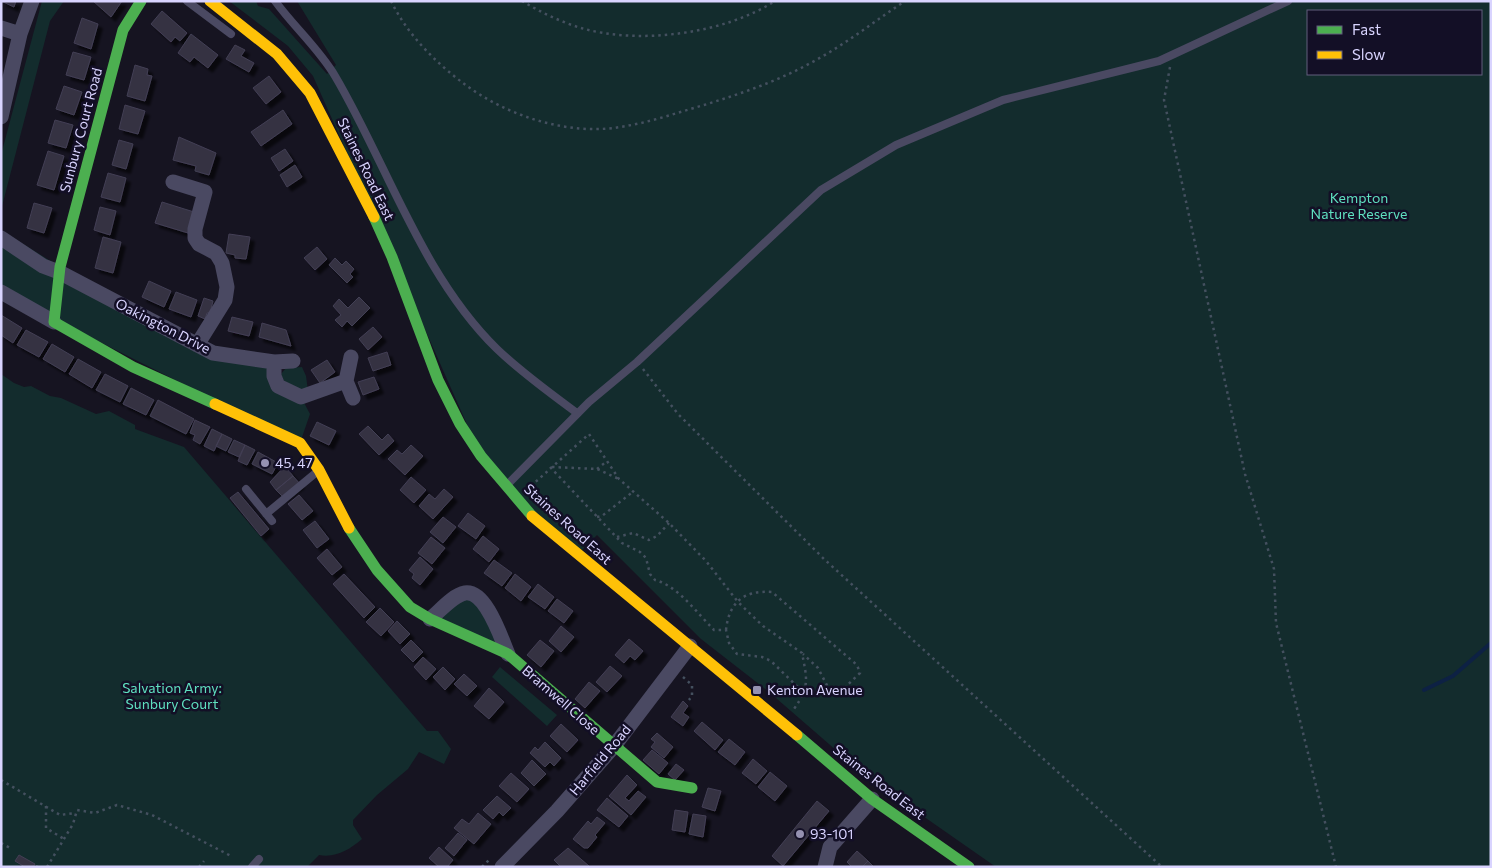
<svg xmlns="http://www.w3.org/2000/svg" width="1492" height="868" viewBox="0 0 1492 868" font-family="Commissioner,sans-serif">
  <defs>
    <filter id="shadow"><feDropShadow dx="4.5" dy="4.5" stdDeviation="1" flood-color="#0009"/></filter>
  </defs>
  <rect width="100%" height="100%" fill="#161421"/>
  <path fill="#132c2d" fill-rule="evenodd" d="M42 1H64L50 21 1 210V155Z
    M229 1H256L258 6 269 9 327 74 336 65 297 1H1491V867H996L867 777 769 692 701 639 597 535 577 555 481 456 313 76 288 46ZM1308 11H1481V74H1308Z
    M1 230 60 267 197 345 274 362V376L301 397 310 414 300 443 1 292Z
    M302 367 306 376 308 391H300L283 380 281 374 286 368Z
    M1 374 14 383 24 387 31 386 50 396 61 398 96 414 109 411 135 425V429L184 447 427 731H438L451 749 444 764 419 752 408 769 377 795 353 820V825L362 839C349 850 336 858 319 855L307 867H1Z
    M476 595 508 654 430 619 459 596Z
    M500 667 557 715 547 726 492 677Z"/>
  <g fill="none" stroke-linecap="round" stroke-linejoin="round">
    <path stroke="#0d2144" stroke-width="4" d="M1424 690 1453 676 1491 643"/>
  </g>
  <path fill="#343243" stroke="#433f54" filter="url(#shadow)" d="M1 1H16L14 7Z
    M93 1H122L111 17Z
    M162 11 187 33 180 41 175 37 171 42 151 24Z
    M82 18 98 24 91 49 74 43Z
    M191 34 218 55 208 68 194 57 190 62 178 53Z
    M235 45 245 50 241 56 254 63 249 72 226 59Z
    M73 52 91 57 84 80 66 75Z
    M135 65 148 69 147 75 152 76 145 101 127 96Z
    M269 76 281 92 266 104 253 88Z
    M64 86 82 92 74 115 56 109Z
    M125 105 145 111 138 134 119 129Z
    M283 110 292 124 261 146 251 132Z
    M55 120 73 125 66 148 48 143Z
    M179 137 216 153 209 175 195 171 196 166 173 160Z
    M119 140 133 144 126 169 112 165Z
    M285 149 293 161 279 171 271 158Z
    M48 151 64 156 54 190 37 185Z
    M295 165 302 177 287 187 280 175Z
    M108 173 126 178 120 202 101 197Z
    M162 202 194 212 188 233 155 223Z
    M34 203 52 208 44 233 27 228Z
    M100 207 116 211 110 235 94 230Z
    M229 234 250 237 246 259 235 258V255L226 253Z
    M103 237 121 242 113 273 95 268Z
    M317 247 327 259 315 270 304 258Z
    M335 258 342 265 346 261 354 269 350 274 353 277 347 283 329 265Z
    M149 281 171 291 164 307 142 297Z
    M176 292 197 300 191 317 169 309Z
    M359 297 370 308 352 326 347 321 342 327 335 320 341 315 333 306 339 299 348 308Z
    M204 298 213 301 210 313H207L205 319 198 316Z
    M1 315 22 328 13 343 1 335Z
    M232 317 253 322 249 336 228 331Z
    M262 323 286 330 291 346 259 337Z
    M373 327 382 337 368 350 359 339Z
    M26 330 48 342 39 357 17 345Z
    M52 344 74 357 65 372 43 359Z
    M387 352 391 365 373 371 368 358Z
    M78 359 101 372 92 388 69 374Z
    M327 360 335 372 320 383 311 370Z
    M105 374 128 386 120 402 96 390Z
    M374 377 379 389 363 395 358 382Z
    M131 388 154 400 146 415 123 404Z
    M158 400 194 419 186 434 150 416Z
    M195 420 210 427 200 444 193 440 195 435 190 433Z
    M317 422 336 431 329 445 310 436Z
    M368 426 382 440 388 434 394 441 379 455 359 434Z
    M212 429 222 434 214 451 204 446Z
    M222 434 232 439 226 451 216 446Z
    M234 440 245 445 239 457 228 452Z
    M245 445 255 450 247 465 238 461Z
    M411 445 423 456 405 475 388 459 397 450 402 454Z
    M258 452 278 463 272 474 252 464Z
    M285 466 293 476 276 490 270 482Z
    M293 476 300 484 283 497 276 490Z
    M411 477 426 490 414 503 400 490Z
    M444 489 453 497 433 519 419 506 429 494 435 499Z
    M238 492 269 529 261 536 230 498Z
    M299 495 313 511 302 520 288 504Z
    M468 513 485 526 476 539 458 526Z
    M443 517 456 527 443 543 430 532Z
    M315 521 329 539 317 548 303 530Z
    M483 536 499 549 489 562 473 549Z
    M431 537 445 548 432 564 418 553Z
    M327 549 342 567 332 575 317 558Z
    M420 557 433 569 420 585 412 578 414 574 409 570Z
    M494 560 512 573 502 586 484 573Z
    M344 574 375 607 364 618 333 584Z
    M515 574 531 587 521 601 505 588Z
    M538 584 554 597 545 609 528 597Z
    M557 599 573 611 564 623 548 611Z
    M380 608 394 622 381 636 366 622Z
    M397 621 410 634 400 644 388 631Z
    M561 626 574 637 561 652 549 641Z
    M629 639 643 651 635 660 630 656 624 663 615 655Z
    M411 640 423 652 413 662 401 650Z
    M540 640 554 651 541 667 527 655Z
    M423 657 436 669 426 680 414 667Z
    M610 666 622 676 607 692 596 682Z
    M443 667 455 679 445 690 433 677Z
    M464 674 477 686 467 696 454 684Z
    M589 682 600 691 585 708 575 699Z
    M489 688 504 702 489 719 474 706Z
    M683 701 688 706 683 713 689 717 683 726 671 717Z
    M702 722 723 740 715 750 694 731Z
    M561 724 578 740 567 752 550 736Z
    M657 733 673 747 664 758 651 747 655 742 651 739Z
    M729 739 745 752 735 765 718 752Z
    M545 742 561 758 554 766 550 762 545 767 530 753 535 747 538 750Z
    M652 750 668 763 659 774 643 760Z
    M753 759 767 771 756 784 742 773Z
    M532 760 546 774 534 786 521 773Z
    M676 764 684 770 675 780 668 774Z
    M770 772 787 786 775 801 758 787Z
    M511 773 529 789 517 802 499 786Z
    M627 775 637 785 625 798 629 801 638 791 646 797 631 815 609 796Z
    M708 788 721 791 715 811 702 807Z
    M497 796 511 808 503 816 499 812 493 819 483 810Z
    M607 798 628 816 619 827 597 810Z
    M817 801 829 811 783 866 772 856Z
    M675 810 688 812 685 832 672 830Z
    M478 813 491 824 474 844 454 828 462 819 469 824Z
    M693 814 706 816 703 837 689 834Z
    M597 817 605 823 595 835 597 837 588 848H584L573 839 588 821 591 824Z
    M458 833 467 840 454 856 445 848Z
    M439 847 453 860 447 867H439L429 858Z
    M568 848 589 866V867H561L554 860Z
    M857 851 868 861 862 867H852L847 862Z
    M19 855 35 864 33 867H25L15 861Z
    M868 861 874 867H862Z"/>
  <g fill="none" stroke-linecap="round" stroke-linejoin="round">
    <path stroke="#44505f" stroke-width="2.5" stroke-dasharray="2.5 4" stroke-linecap="butt" d="M391 1C407 34 435 62 463 83 505 115 567 136 620 127 648 123 676 113 704 105 743 93 781 80 816 60 847 43 875 21 905 1
      M522 1C540 12 561 22 581 28 639 45 724 34 775 1
      M1170 67 1164 100 1245 474 1274 569 1276 623 1336 867
      M643 369 678 414 824 559 1162 867
      M550 467 622 543 640 552 646 558 650 574 655 580C678 586 697 613 714 630H726L729 643 737 654 762 657 771 661 804 693
      M552 467 597 469 619 479
      M597 469 607 461
      M531 486 589 434 619 479 669 523 706 561 738 602 763 626 802 653C807 679 810 686 794 709
      M597 517 602 516 634 491
      M617 537 633 533 649 540 657 536 669 523
      M726 630C729 602 744 590 772 592L857 665 860 673 839 693H831L818 668 803 654
      M683 677 692 685V696L689 700
      M1 780 60 815 75 813
      M46 806V828L64 839
      M1 843 12 849
      M36 866 38 867
      M47 867 73 824 77 810 95 813 117 805 152 815 231 856
      M199 867 204 861
      M482 867 490 859"/>
    <path stroke="#4a4962" stroke-width="8" d="M187 1 231 34
      M275 1C294 27 319 49 335 76 387 164 422 276 497 349 522 373 550 393 577 413
      M508 484 589 402 637 362 821 190 896 145 1003 100 1159 61 1288 1
      M246 489 272 521
      M266 514 318 471
      M252 867 259 859"/>
    <path stroke="#4a4962" stroke-width="15" d="M1 28 20 34
      M1 117 20 34 32 1
      M173 182 205 192 195 229V238L199 244 216 253 222 263 227 287 225 300 197 345
      M1 238 43 266 59 272 213 353 274 362 293 361
      M1 292 54 322
      M274 362V376L278 386 301 397 346 381 351 357
      M346 381 353 398
      M430 619C439 612 453 595 465 593 486 590 501 638 508 654
      M502 867 557 811 614 746 690 646
      M825 867 830 847 872 799"/>
    <path stroke="#4caf50" stroke-width="11" d="M141 1 123 30 60 267 54 322 133 367 215 404
      M374 217 392 257 438 380 460 424 481 456 532 516
      M349 528 377 570 410 607 430 619 508 654 657 782 692 788
      M797 735 872 799 969 867"/>
    <path stroke="#ffc107" stroke-width="11" d="M210 1 277 54 310 93 374 217
      M215 404 300 443 319 470 349 528
      M532 516 797 735"/>
  </g>
  <g fill="#9591b1" stroke="#130f26" stroke-width="2">
    <circle cx="265" cy="463" r="5"/>
    <rect x="752" y="685" width="10" height="10" rx="2.5"/>
    <circle cx="800" cy="834" r="5"/>
  </g>
  <g text-anchor="middle" stroke-width="5" stroke-linejoin="round" paint-order="stroke">
    <g font-size="14" fill="#d9d4ff" stroke="#130f26">
      <text transform="translate(81 130) rotate(-75)" y="5">Sunbury Court Road</text>
      <text transform="translate(366 169) rotate(64)" y="5">Staines Road East</text>
      <text transform="translate(163 326) rotate(27)" y="5">Oakington Drive</text>
      <text transform="translate(568 524) rotate(42)" y="5">Staines Road East</text>
      <text transform="translate(561 700) rotate(41)" y="5">Bramwell Close</text>
      <text transform="translate(600 760) rotate(-50)" y="5">Harfield Road</text>
      <text transform="translate(879 782) rotate(38)" y="5">Staines Road East</text>
    </g>
    <g font-size="14" fill="#5fe0c0" stroke="#130f26">
      <text x="1359" y="203">Kempton<tspan x="1359" dy="16">Nature Reserve</tspan></text>
      <text x="172" y="693">Salvation Army:<tspan x="172" dy="16">Sunbury Court</tspan></text>
    </g>
    <g font-size="14" fill="#d9d4ff" stroke="#130f26" text-anchor="start">
      <text x="275" y="468">45, 47</text>
      <text x="767" y="695">Kenton Avenue</text>
      <text x="810" y="839">93-101</text>
    </g>
  </g>
  <rect width="1492" height="868" fill="none" stroke="#d9d4ff" stroke-width="5"/>
  <rect x="1307" y="10" width="175" height="65" fill="#130f26" stroke="#625e7d"/>
  <rect x="1317" y="26" width="25" height="8" fill="#4caf50" stroke="#625e7d"/>
  <text x="1352" y="35" font-size="15" fill="#d9d4ff">Fast</text>
  <rect x="1317" y="51" width="25" height="8" fill="#ffc107" stroke="#625e7d"/>
  <text x="1352" y="60" font-size="15" fill="#d9d4ff">Slow</text>
</svg>
